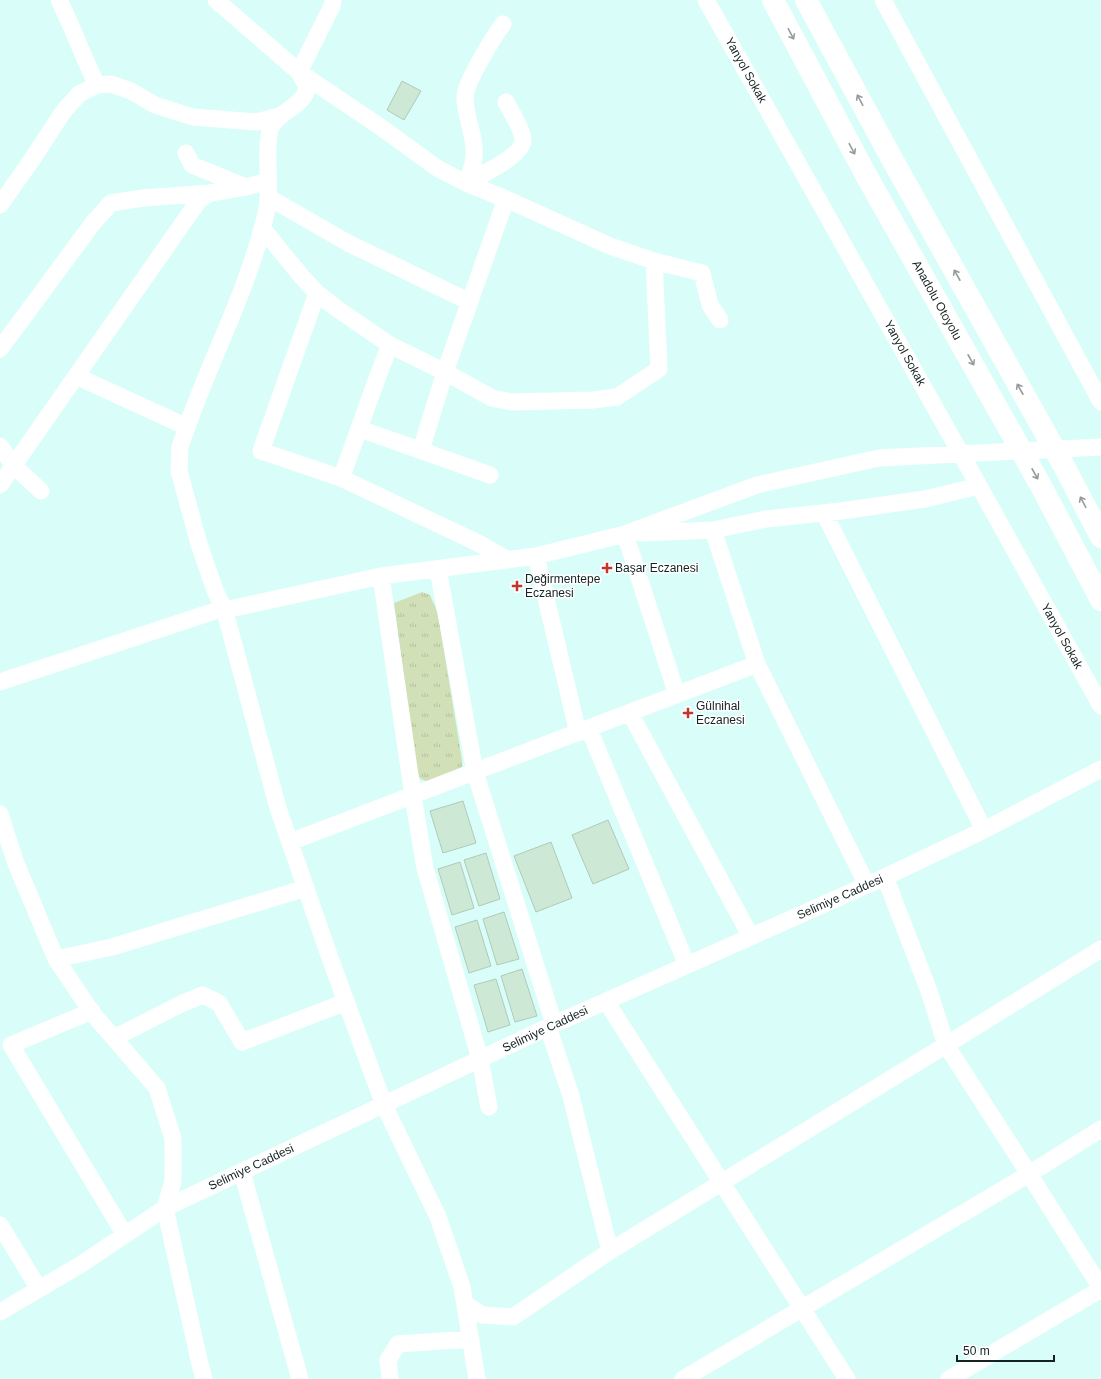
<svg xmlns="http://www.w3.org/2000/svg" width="1101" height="1379" viewBox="0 0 1101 1379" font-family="Arial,sans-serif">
  <defs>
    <pattern id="park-tufts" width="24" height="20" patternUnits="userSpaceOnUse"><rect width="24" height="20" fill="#d2e0b8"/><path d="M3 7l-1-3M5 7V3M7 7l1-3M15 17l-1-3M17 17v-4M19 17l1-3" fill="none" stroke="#b3c09e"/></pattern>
  </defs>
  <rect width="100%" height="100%" fill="#d9fefa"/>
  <path fill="url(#park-tufts)" d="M422 592 430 595 438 614 462 760V767L428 782 421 779 417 775 394 603Z"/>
  <path fill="#cde9d6" stroke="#afcab8" d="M402 81 421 91 404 120 387 110Z
    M463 801 476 843 443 853 430 811Z
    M608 820 629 869 593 884 572 835Z
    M551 842 572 898 536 912 514 856Z
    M486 853 500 899 479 906 464 860Z
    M460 862 474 908 452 915 438 869Z
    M504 912 519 959 497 965 483 919Z
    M477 920 491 966 469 973 455 927Z
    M522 969 537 1016 515 1022 501 976Z
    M496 979 510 1025 488 1032 474 985Z"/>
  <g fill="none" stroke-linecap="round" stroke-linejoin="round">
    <path stroke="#fff" stroke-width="17" d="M59 0C73 28 83 57 97 85
      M216 0 299 72C301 76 304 81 306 85 311 104 274 112 270 130 265 152 270 175 268 197 268 207 265 219 262 229 244 297 210 361 187 427L180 447 179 471 199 544 216 593 224 608 278 808 330 958 384 1105 438 1217 462 1287 477 1379
      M333 0 332 6 299 72 382 128 437 168 466 183 506 199 610 246 654 261 702 273 710 305 720 320
      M706 0 979 486 1101 706
      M883 0 1101 402
      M503 24C494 36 465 83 465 97 465 119 478 140 473 163 472 170 468 177 466 183 479 176 524 156 523 139 521 126 512 114 506 102
      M186 153 192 165 246 187
      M268 197 348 243 470 302
      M0 205 33 158 63 112 79 94 97 85 111 84 131 91 155 105 193 117 257 122 279 116
      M262 228 302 277 317 293 336 308 390 345 445 372 492 398 511 402 593 400 617 397 659 369 654 261
      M317 293 261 451 341 478 478 543 508 560
      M0 349 93 223 111 203 143 198 210 193
      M76 376 187 427
      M360 429 490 475
      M0 446 13 465 41 491
      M421 450 445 372 506 199
      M341 478C358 434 372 389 390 345
      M0 485 199 200 210 193 246 187 268 181
      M824 513 984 830
      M713 530 757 664 867 885
      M641 533 713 530 766 519 841 511 925 499 979 486
      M625 534 677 695
      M536 556 578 733
      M438 569 475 772 554 1024
      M381 576 413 796 425 868 480 1059 489 1107
      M225 610 381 576 536 556 625 534 757 485 879 458 1101 447
      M0 682 224 608
      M630 713 751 937
      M589 729 687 965
      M0 814 15 861 56 959 93 1014 157 1088 173 1139V1181L165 1208 199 1360 204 1379
      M290 842 757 664
      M885 877 929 991 946 1045 1029 1174 1101 1288
      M56 959 112 947 306 888
      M606 1001 847 1379
      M92 1011 11 1045 125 1235
      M548 1027 571 1096 610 1251
      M114 1038 183 1003 203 995 219 1003 242 1042 346 1002
      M242 1172 300 1379
      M0 1225 39 1289
      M465 1304 482 1315 513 1317 610 1251 946 1045 1101 949
      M0 1312 80 1265 165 1208 548 1027 885 877 984 830 1101 769
      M390 1379 388 1360 398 1344 471 1339
      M683 1379 1029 1174 1101 1129
      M949 1379 1101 1289"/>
    <path stroke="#fff" stroke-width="22" d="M773 0 866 175 1040 484 1101 600
      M806 0 892 159 1065 468 1101 537"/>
  </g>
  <defs><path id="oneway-shaft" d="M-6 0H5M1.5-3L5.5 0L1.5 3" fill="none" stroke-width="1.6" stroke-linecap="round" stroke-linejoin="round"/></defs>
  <g stroke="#959c9b">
    <use href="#oneway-shaft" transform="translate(791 34) rotate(62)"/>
    <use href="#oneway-shaft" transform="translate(860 100) rotate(-118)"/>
    <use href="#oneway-shaft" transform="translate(852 149) rotate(62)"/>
    <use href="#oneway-shaft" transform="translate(957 275) rotate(-119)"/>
    <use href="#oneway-shaft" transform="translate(971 360) rotate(61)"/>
    <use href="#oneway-shaft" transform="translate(1020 389) rotate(-119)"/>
    <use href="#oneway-shaft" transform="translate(1035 474) rotate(61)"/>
    <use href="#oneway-shaft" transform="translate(1083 502) rotate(-118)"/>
  </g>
  <g fill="#c3352d" stroke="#fff" stroke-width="1.5">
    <path d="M605 562h4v4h4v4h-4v4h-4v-4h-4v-4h4z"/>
    <path d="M515 580h4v4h4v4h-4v4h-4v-4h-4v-4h4z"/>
    <path d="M686 707h4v4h4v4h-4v4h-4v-4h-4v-4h4z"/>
  </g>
  <g text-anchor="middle" stroke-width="3" stroke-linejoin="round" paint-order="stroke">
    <g font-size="12" fill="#142221" stroke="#fff">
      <text transform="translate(746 70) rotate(61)" y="4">Yanyol Sokak</text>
      <text transform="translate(937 300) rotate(61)" y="4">Anadolu Otoyolu</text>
      <text transform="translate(905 353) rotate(61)" y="4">Yanyol Sokak</text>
      <text transform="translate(1062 636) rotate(61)" y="4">Yanyol Sokak</text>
      <text transform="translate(840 897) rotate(-24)" y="4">Selimiye Caddesi</text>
      <text transform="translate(545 1029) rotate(-25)" y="4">Selimiye Caddesi</text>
      <text transform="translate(251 1167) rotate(-25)" y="4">Selimiye Caddesi</text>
    </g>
    <g font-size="12" fill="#142221" stroke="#fff" text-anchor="start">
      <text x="615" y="572">Başar Eczanesi</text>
      <text x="525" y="583">Değirmentepe<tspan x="525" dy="14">Eczanesi</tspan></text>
      <text x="696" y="710">Gülnihal<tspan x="696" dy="14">Eczanesi</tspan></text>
    </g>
  </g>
  <path d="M957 1355v6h97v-6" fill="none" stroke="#142221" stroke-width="2"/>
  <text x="963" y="1355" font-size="12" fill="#142221" stroke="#ffffff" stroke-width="3" paint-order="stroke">50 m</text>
</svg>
